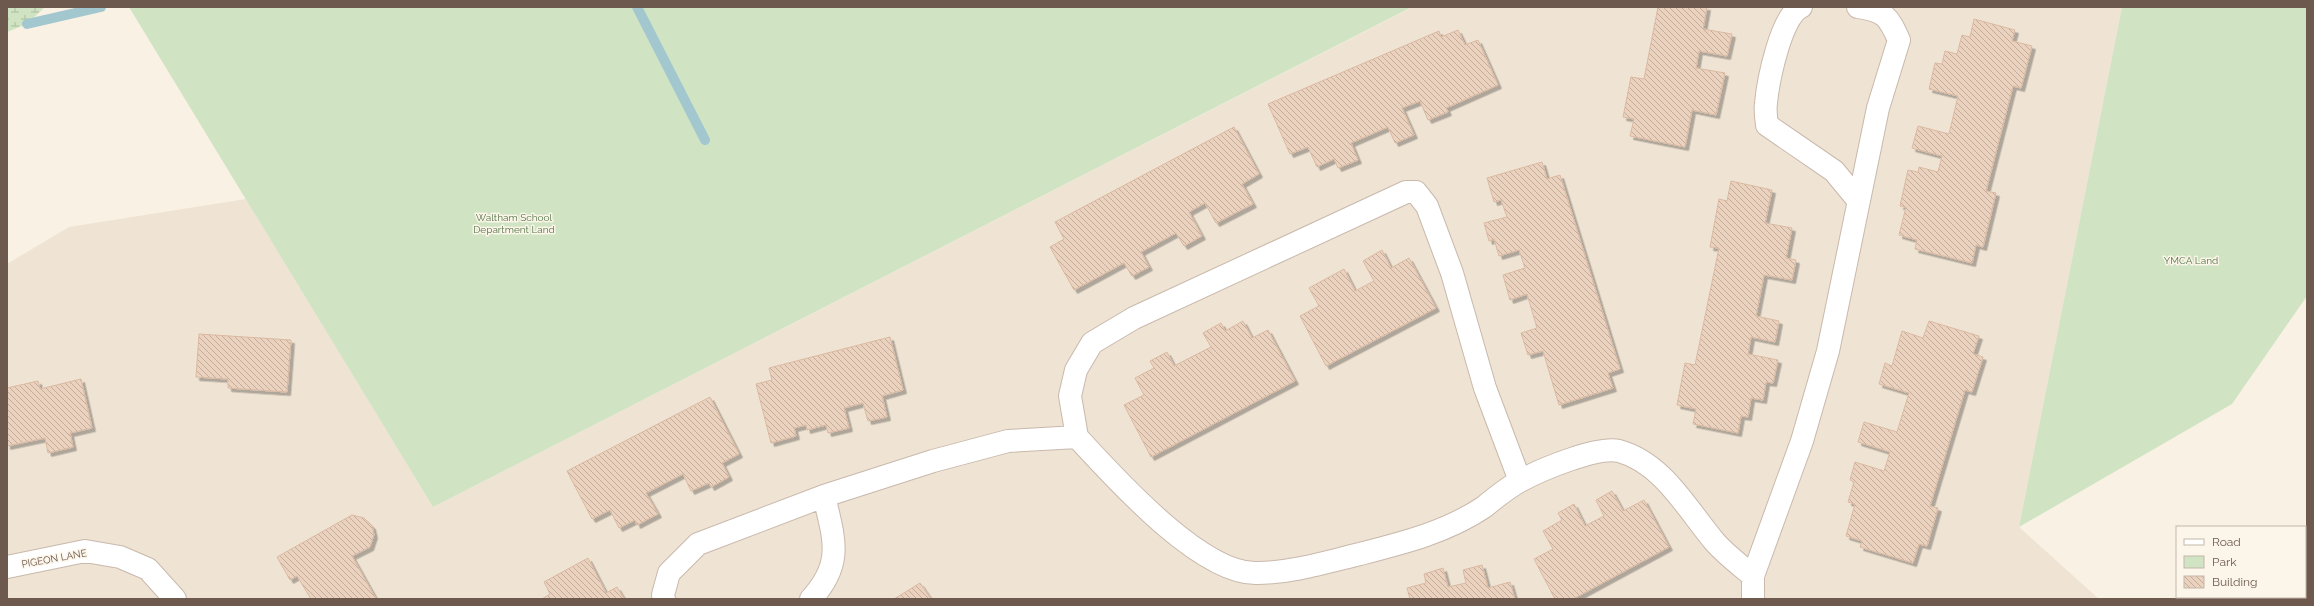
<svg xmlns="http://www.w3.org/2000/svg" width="2314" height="606" viewBox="0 0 2314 606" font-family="Raleway,sans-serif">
  <defs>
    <pattern id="wetland-marsh" width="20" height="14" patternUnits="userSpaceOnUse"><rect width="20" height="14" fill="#d0e4c4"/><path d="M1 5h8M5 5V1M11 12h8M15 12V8" fill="none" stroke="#adbca1"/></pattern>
    <pattern id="building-back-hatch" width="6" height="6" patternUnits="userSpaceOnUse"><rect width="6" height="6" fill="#ead2bf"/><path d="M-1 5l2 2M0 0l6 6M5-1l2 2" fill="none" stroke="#c2ad9d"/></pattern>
    <filter id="shadow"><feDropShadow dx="3.5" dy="3.5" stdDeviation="0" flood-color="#0004"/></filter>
  </defs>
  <rect width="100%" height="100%" fill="#f9f1e3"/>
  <path fill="#efe3d3" d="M1413 7H2122L2019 527 2099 599H7V264L69 227 246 199 433 507Z"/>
  <path fill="url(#wetland-marsh)" d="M7 7H45L27 24 7 32Z"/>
  <path fill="#d0e4c4" d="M129 7H1412L433 507Z
    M2122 7H2307V296L2232 404 2019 527Z"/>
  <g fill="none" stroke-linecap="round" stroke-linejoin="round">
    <path stroke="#a3c7cf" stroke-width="10" d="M637 7 705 140
      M27 24 101 7"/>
  </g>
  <path fill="url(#building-back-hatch)" stroke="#dbb9a1" filter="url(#shadow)" d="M1658 7H1707L1703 29 1732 34 1727 56 1699 51 1696 68 1725 73 1716 115 1692 110 1685 147 1630 136 1634 119 1623 117 1631 77 1644 79Z
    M1974 19 2015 30 2012 41 2032 46 2021 88 2013 86 1986 191 1996 193 1983 247 1976 245 1972 263 1915 249 1917 240 1899 235 1906 207 1900 206 1908 170 1918 172 1919 167 1938 172 1942 156 1912 148 1918 126 1949 134 1958 96 1929 89 1935 63 1942 64 1945 51 1957 54 1962 35 1970 37Z
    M1458 30 1465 45 1478 40 1498 85 1446 108 1448 112 1428 120 1420 101 1402 108 1414 135 1395 143 1388 127 1351 143 1358 160 1338 168 1334 159 1317 167 1308 147 1290 154 1268 104 1439 31 1441 37Z
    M1234 127 1259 174 1242 184 1253 204 1216 223 1205 203 1189 212 1202 236 1184 246 1176 233 1141 252 1149 267 1132 276 1124 263 1074 290 1050 247 1064 239 1055 222Z
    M1542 162 1547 179 1560 175 1620 369 1608 373 1613 388 1559 405 1543 351 1528 355 1521 333 1537 328 1527 294 1510 300 1503 275 1525 268 1519 250 1499 256 1494 239 1489 241 1484 223 1507 217 1501 200 1494 202 1487 178Z
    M1731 181 1772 190 1765 223 1792 228 1786 258 1796 260 1792 280 1764 275 1756 316 1779 321 1775 342 1751 337 1748 354 1778 360 1773 383 1766 382 1763 400 1751 398 1748 417 1741 416 1738 433 1693 424 1696 409 1677 405 1685 363 1695 365 1719 248 1710 247 1719 199 1727 201Z
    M1382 250 1391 268 1409 258 1436 308 1326 366 1300 316 1319 306 1309 288 1344 269 1355 291 1374 281 1363 261Z
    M1243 321 1252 338 1268 330 1295 381 1151 457 1124 405 1144 395 1135 378 1154 368 1150 361 1167 352 1174 366 1211 347 1203 333 1221 323 1225 331Z
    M1929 321 1979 336 1973 354 1983 357 1972 392 1965 390 1930 506 1938 508 1927 546 1919 544 1913 563 1860 547 1862 541 1846 536 1855 504 1848 502 1854 482 1850 480 1855 462 1884 471 1890 452 1858 442 1864 422 1897 432 1909 393 1879 384 1885 363 1892 366 1902 331 1923 338Z
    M199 334 291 340 287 392 228 388V379L196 377Z
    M890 337 903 390 882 396 887 417 868 421 863 403 844 408 849 428 828 433 826 425 807 430 806 425 794 428 796 436 771 443 756 384 772 380 769 368Z
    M81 379 92 428 70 433 73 447 48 453 45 438 7 446V388L38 381 40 389Z
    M710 397 739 454 722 463 729 477 711 487 709 483 691 491 683 474 646 493 658 514 637 525 635 520 619 528 610 510 592 519 567 471Z
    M1612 491 1623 511 1644 500 1669 547 1573 599H1555L1534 559 1553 549 1543 531 1562 520 1558 513 1574 504 1585 526 1604 516 1596 500Z
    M352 515 364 518 372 526 374 535 370 547 352 556 376 599H311L297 576 290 580 277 557Z
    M588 558 606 593 617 587 624 599H542L550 594 544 582Z
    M1482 565 1488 588 1510 582 1515 599H1410L1407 588 1426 583 1424 574 1443 568 1448 587 1466 583 1463 570Z
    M920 583 931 599H894Z"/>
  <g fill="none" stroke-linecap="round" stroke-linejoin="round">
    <g stroke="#c8b9ac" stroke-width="24">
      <path id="minor" d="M1801 7C1781 15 1768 82 1766 103 1765 110 1766 118 1767 125L1834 171 1858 200
        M1077 437 1070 396 1076 370 1092 343 1134 318 1406 192H1416L1427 206 1452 273 1485 388 1520 481
        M7 567 85 551 120 557 148 569 175 599
        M1753 576 1802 441 1828 351 1878 108 1899 40C1888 16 1885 11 1858 7
        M664 599 663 595 669 573 698 544 824 496 933 461 1008 441 1077 437C1114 477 1201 575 1257 573 1291 573 1327 562 1360 554 1403 543 1447 532 1484 507 1495 498 1507 488 1520 481 1540 470 1597 446 1619 451 1663 463 1687 509 1714 541 1725 554 1740 565 1753 576V599
        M811 599C844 563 834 539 824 496"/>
    </g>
    <use href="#minor" stroke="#fff" stroke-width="22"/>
  </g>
  <g text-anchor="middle" stroke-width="3" stroke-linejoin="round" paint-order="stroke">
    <g font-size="10" fill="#55774a" stroke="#fcf5e9">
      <text x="514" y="221">Waltham School<tspan x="514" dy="12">Department Land</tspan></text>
      <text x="2191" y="264">YMCA Land</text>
    </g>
    <g font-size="10" fill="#6d594d" stroke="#fcf5e9">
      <text transform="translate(54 558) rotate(-10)" y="4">PIGEON LANE</text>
    </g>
  </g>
  <rect width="2314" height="606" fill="none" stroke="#6d594d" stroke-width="16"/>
  <rect x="2176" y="526" width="130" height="72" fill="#fcf5e9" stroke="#c3b7ab"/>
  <rect x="2184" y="539" width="20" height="6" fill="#ffffff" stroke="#c3b7ab"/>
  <text x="2212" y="546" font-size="12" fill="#6d594d">Road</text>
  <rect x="2184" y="556" width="20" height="12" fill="#d0e4c4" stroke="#c3b7ab"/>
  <text x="2212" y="566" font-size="12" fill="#6d594d">Park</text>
  <rect x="2184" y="576" width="20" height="12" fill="url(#building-back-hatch)" stroke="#c3b7ab"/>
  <text x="2212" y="586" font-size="12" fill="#6d594d">Building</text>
</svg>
